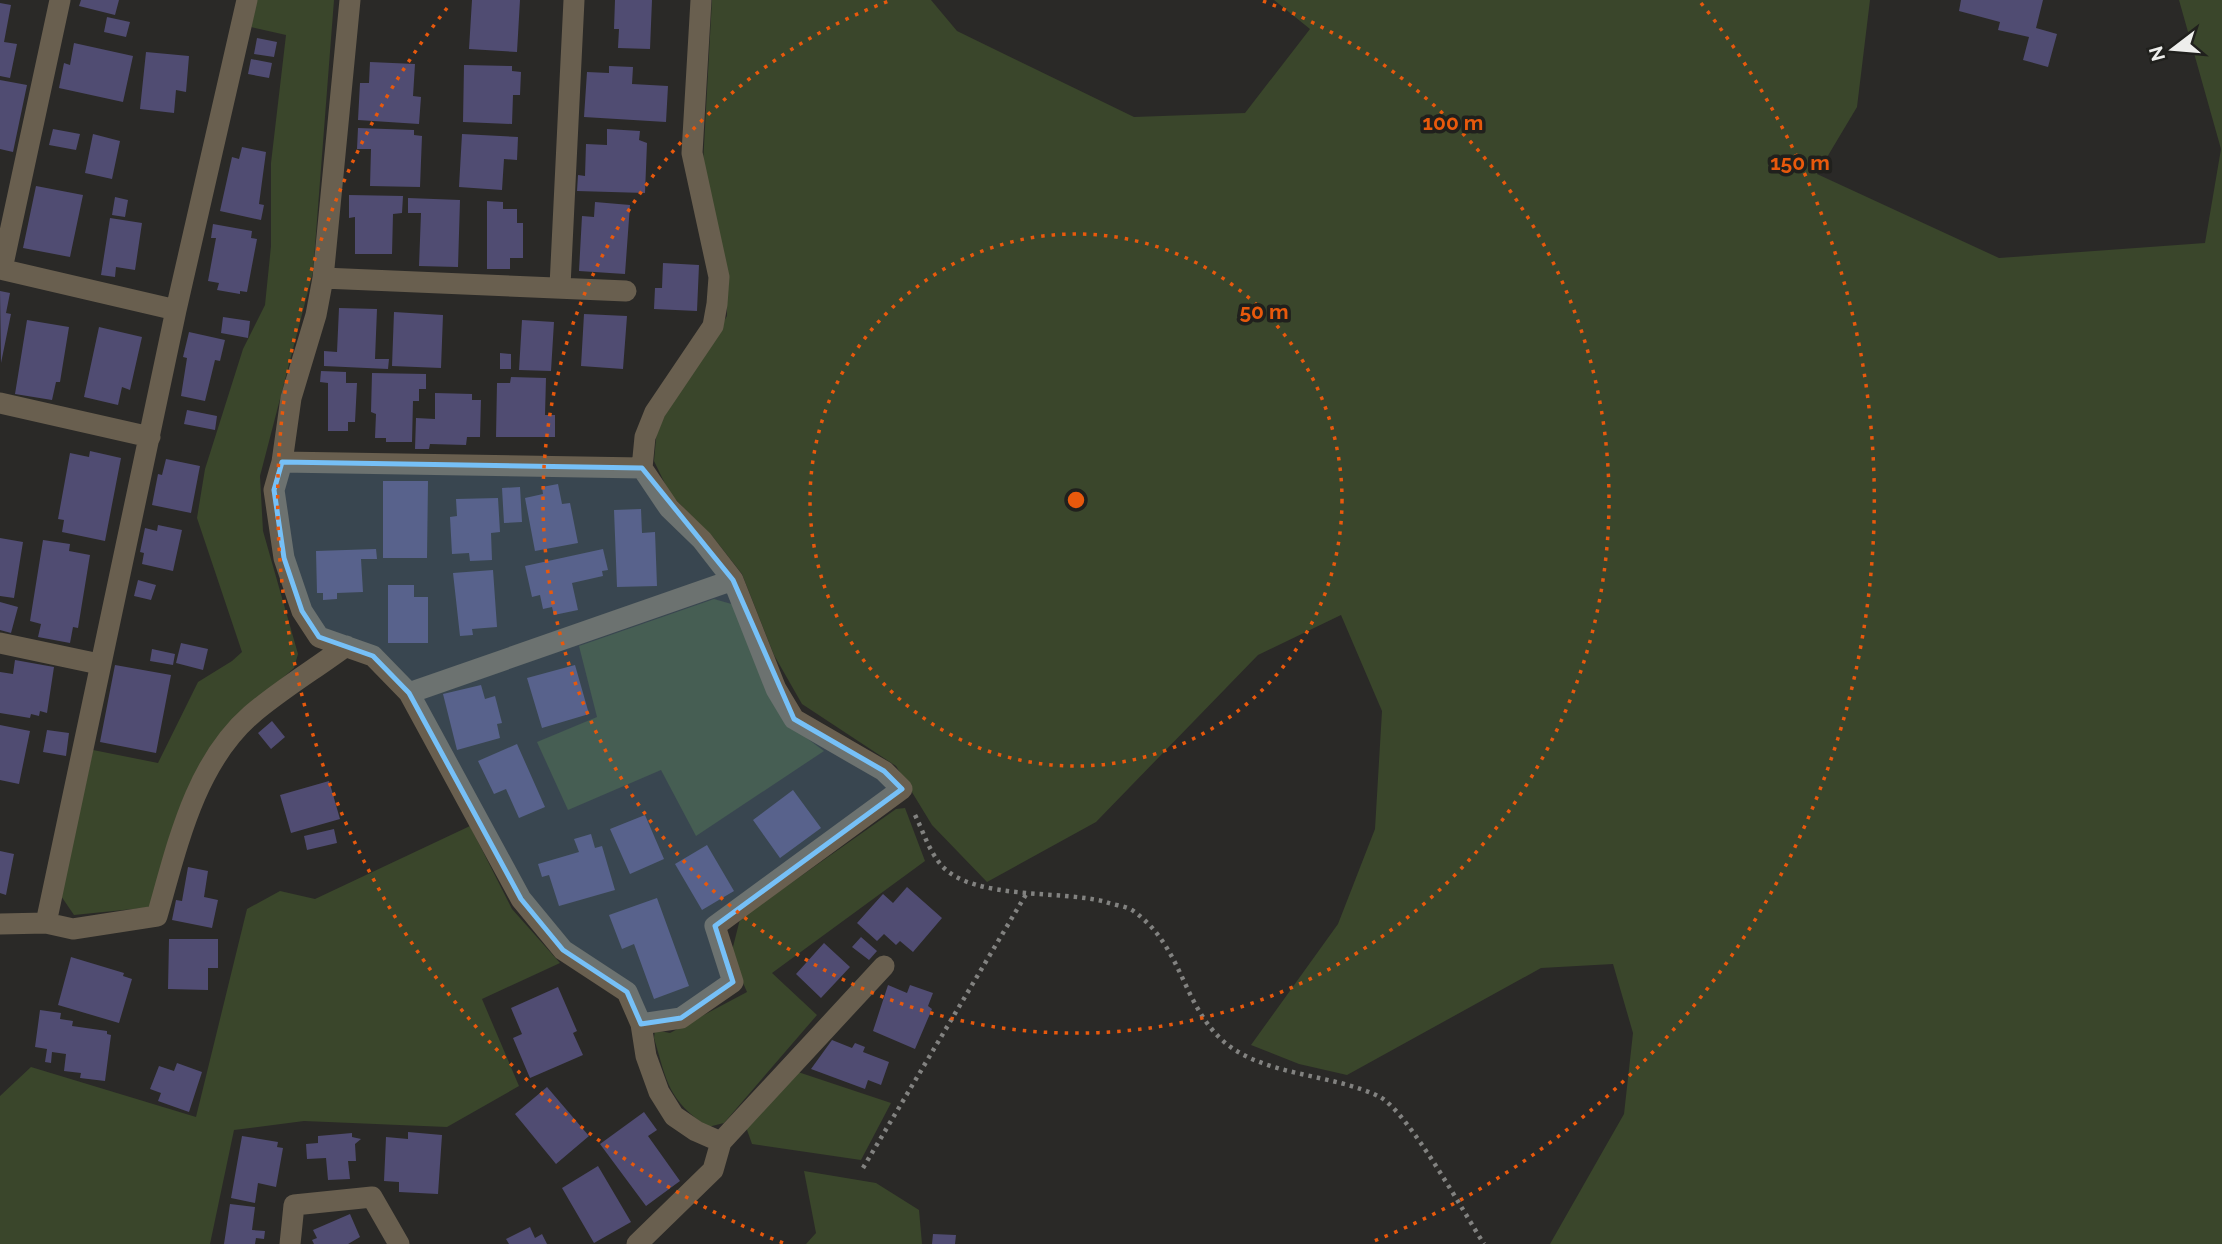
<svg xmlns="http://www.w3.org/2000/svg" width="2222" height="1244" viewBox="0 0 2222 1244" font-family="Raleway,sans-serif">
  <rect width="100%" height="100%" fill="#2a2927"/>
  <path fill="#3a462b" d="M257 0H334L313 272 260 476 263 531 298 654 294 668 239 716 153 907 74 915 61 896 93 750 158 763 198 682 232 661 242 652 197 518 205 469 243 349 265 305 271 246V163L286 35 251 27Z
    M712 0H931L957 31 1134 117 1245 113 1310 29 1274 0H1870L1857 107 1817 174 1999 258 2205 243 2221 149 2179 0H2222V1244H1550L1624 1114 1633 1033 1613 964 1541 968 1347 1075 1299 1064 1251 1045 1338 924 1375 829 1382 711 1341 615 1258 655 1096 822 987 882 932 825 896 766 802 704 774 655 742 574 713 537 670 494 654 461 657 428 727 316V279L703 164Z
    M714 599 735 605 792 727 824 751 696 836 661 770 568 810 537 742 597 717 579 646Z
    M905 808 925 861 772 973 817 1015 724 1123 708 1127C668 1100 667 1082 654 1038L655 1030 670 1033 747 992 731 955 740 919 896 809Z
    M470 826 512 909 560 963 482 999 519 1086 447 1127 304 1121 234 1130 210 1244H0V1096L31 1067 196 1117 247 909 280 891 315 899Z
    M798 1072 891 1103 861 1160 752 1144 746 1127Z
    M804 1171 876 1183 919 1210 922 1244H806L816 1233Z"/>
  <path fill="#504c72" d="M81 0H119L115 15 79 6Z
    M472 0H520L517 52 469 49Z
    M615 0H652L650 49 618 48 619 29H614Z
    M1961 0H2043L2036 28 2057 34 2048 67 2023 60 2029 37 1998 30 2000 22 1959 11Z
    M0 3 11 5 4 42 17 44 10 78 0 76Z
    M107 17 130 22 126 37 104 32Z
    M257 38 277 42 274 57 254 54Z
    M74 43 133 56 123 102 59 88 64 63 70 65Z
    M146 52 189 56 186 92 176 90 174 113 140 109Z
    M251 59 272 63 269 78 248 74Z
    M370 62 415 64 413 96 421 97 419 124 358 120 360 83H369Z
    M464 65 512 66V71L521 72 520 95H513L512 124 463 122Z
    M609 66 633 67 632 84 668 86 666 122 584 117 587 72 609 73Z
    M0 80 27 85 13 152 0 149Z
    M358 128 414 130V135L422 136 420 187 370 186 371 149H357Z
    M53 129 80 134 76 150 49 145Z
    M607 129 640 131 639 140 647 143 645 193 577 191 578 175 585 176 586 144 607 145Z
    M93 134 120 141 112 179 85 173Z
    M462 134 518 137 517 160 504 159 502 190 459 187Z
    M242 147 266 152 259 204 264 205 261 220 220 211 232 157 239 159Z
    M36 186 83 195 70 257 23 248Z
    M349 195 403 196 402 213 393 214 392 254H355V217L349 218Z
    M115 197 128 200 125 217 112 215Z
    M408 198 460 200 458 267 419 266 421 213H408Z
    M487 201 503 202V209H517V223H523V258H510V269H487Z
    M595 202 630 205 625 274 579 271 582 216 594 217Z
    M110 218 142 223 135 270 116 267 115 277 101 275Z
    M213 224 252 231 251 238 257 239 247 292 240 291V294L217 290 219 283 208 281 216 238H211Z
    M663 263 699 265 697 311 654 309 655 288H662Z
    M0 291 10 293 6 313 11 314 1 363Z
    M339 308 377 309 375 359H389L388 369 324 366V351L337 352Z
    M394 312 443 315 441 368 392 366Z
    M584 314 627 316 623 369 581 366Z
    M223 317 250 321 248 338 221 333Z
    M27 320 69 327 60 382H56L52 400 15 394Z
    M522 320 554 322 551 371 519 370Z
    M99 327 142 337 130 390 122 387 118 405 84 397Z
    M189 332 225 340 220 361 215 360 205 401 181 396 187 358 183 357Z
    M500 353 511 354V369H500Z
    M321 371 346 372V383H357L355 422H348V431H328V383L320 382Z
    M372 373 426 374V389H419V401H413L412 442H386V438H375L376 414 371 412Z
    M511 377 546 378 545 415H555V437H496L497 383H510Z
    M435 393 472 394V400H481L480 437H467L466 445 430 444 429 449H415L416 418 435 419Z
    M187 410 217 416 215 430 184 424Z
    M90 451 121 458 105 541 62 532 64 520 58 519 70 453 89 457Z
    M166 459 200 466 191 513 152 505 158 474 162 475Z
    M383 481H428L427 558H383Z
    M558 484 562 504 570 503 578 543 535 551 525 498 543 494 542 487Z
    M520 487 522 522 504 523 502 488Z
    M498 498 500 532 491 533 492 560 470 561 469 553 452 554 450 517 457 516 456 499Z
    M641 509 642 533 655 532 657 586 617 587 614 510Z
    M158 525 182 530 173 571 142 564 144 553 140 552 145 528 157 531Z
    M0 538 23 542 14 598 0 596Z
    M43 540 70 544 69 551 90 555 78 628 73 627 70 643 38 637 41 624 30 621Z
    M376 549 377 559H361L363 592 337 593V599L323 600V593H317L316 551Z
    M603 549 608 570 602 571 603 576 572 583 578 610 554 615 552 607 543 609 540 595 532 597 525 566Z
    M493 570 497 627 472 629 473 635 460 636 453 573Z
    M138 580 156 585 151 600 134 596Z
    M388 585H414V597H428V643H388Z
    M0 602 18 607 11 633 0 630Z
    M181 643 208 649 203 670 176 663Z
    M152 649 175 654 173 665 150 661Z
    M15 660 54 667 47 713 40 711 39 716 31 714 30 718 0 713V672L13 674Z
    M115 665 171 675 156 753 100 742Z
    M575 665 589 714 542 728 527 678Z
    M481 685 485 699 495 696 502 723 497 724 500 738 457 750 443 694Z
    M272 721 285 737 271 749 258 733Z
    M0 725 30 731 19 784 0 780Z
    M47 730 69 733 66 756 43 752Z
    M517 744 545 807 519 818 506 789 494 794 478 761Z
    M329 781 340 819 291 833 280 795Z
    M793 790 821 828 780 858 753 820Z
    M645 815 664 859 630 874 610 829Z
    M334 829 337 843 307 850 304 836Z
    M591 834 595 848 602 846 615 890 559 906 549 875 542 877 538 864 579 852 574 839Z
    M707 845 734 891 702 910 675 864Z
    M0 851 14 854 6 895 0 893Z
    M188 867 208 871 204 897 218 900 212 928 172 920 176 900 182 901Z
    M907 887 942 918 913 952 900 941 896 945 884 934 877 941 857 923 883 894 893 903Z
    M657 898 689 986 654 999 634 944 622 949 609 915Z
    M861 937 877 951 869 960 852 947Z
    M169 939H218V968H208V990L168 989Z
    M824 943 850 967 821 998 796 974Z
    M71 957 124 973 123 976 132 979 119 1023 58 1005Z
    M888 985 907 993 910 985 933 993 928 1006 932 1009 915 1049 873 1031Z
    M558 987 577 1031 573 1033 583 1055 530 1078 513 1038 522 1034 511 1008Z
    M40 1010 61 1013 60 1019 73 1021 72 1026 107 1031V1034L111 1035 105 1081 80 1078 81 1073 64 1071 66 1054 52 1052 51 1063 45 1062 47 1049 35 1047Z
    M832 1040 852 1048 855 1043 865 1047 863 1052 889 1062 881 1085 868 1080 865 1089 811 1069Z
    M177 1063 202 1072 189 1112 158 1101 161 1093 150 1089 159 1066 174 1071Z
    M547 1087 589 1136 556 1164 515 1114Z
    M644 1112 657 1130 648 1136 680 1181 646 1206 600 1144Z
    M408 1132 442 1135 438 1194 399 1192V1182L384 1181 386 1137 408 1139Z
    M352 1133V1137L361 1139 355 1144 356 1161H348L350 1179 328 1180 326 1158 307 1159 306 1144 318 1143V1136Z
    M242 1136 278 1142 277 1147 283 1148 276 1187 258 1183 255 1203 231 1198Z
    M598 1166 631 1222 594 1243 562 1188Z
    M230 1204 255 1207 252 1230 265 1231 264 1239 256 1238 255 1244H224Z
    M350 1214 360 1237 348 1244H314L312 1240 317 1238 313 1230Z
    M530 1227 535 1238 542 1234 547 1244H509L506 1239Z
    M933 1234 956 1235 955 1244H932Z"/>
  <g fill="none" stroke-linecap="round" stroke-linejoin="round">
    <path stroke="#828280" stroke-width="4.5" stroke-dasharray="3.5 5" stroke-linecap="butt" d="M915 815C924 833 929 852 943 867 975 900 1062 890 1106 902 1114 905 1125 906 1132 910 1182 945 1181 1001 1221 1039 1261 1077 1333 1073 1380 1097 1408 1112 1464 1213 1484 1244
      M863 1168 1028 891"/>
    <path stroke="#695f4f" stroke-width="21" d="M350 0 323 278 316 315 291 398 282 462 274 490 284 558 302 611 319 637 373 656 409 693 521 899 563 950 627 992 641 1024 646 1056 659 1092 674 1116 696 1131 721 1142 713 1170 637 1244
      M0 269 176 310
      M2 269 60 0
      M323 278 626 291
      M560 286 574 0
      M0 403 150 437
      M282 462 642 468
      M0 643 99 664
      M409 693 733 580
      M46 923 73 929 157 916C177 847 194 765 251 715 280 690 315 669 346 646
      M0 924 46 923 176 310 247 0
      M641 1024 681 1018 733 982 715 926 902 789 884 771 794 719 776 689 733 580 702 540 669 508 642 468 645 437 655 412 713 326 717 304 719 277 692 153 701 0
      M721 1142 884 966
      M290 1244 294 1205 372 1197 399 1244"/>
  </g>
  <path fill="#76c0f7" fill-opacity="0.2" stroke="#76c0f7" stroke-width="5" stroke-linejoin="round" d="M282 462 642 468 733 580 794 719 884 771 902 789 715 926 733 982 681 1018 641 1024 627 992 563 950 521 899 409 693 373 656 319 637 302 611 284 558 274 490Z"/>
  <g fill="none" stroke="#e8590c" stroke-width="3.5" stroke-dasharray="3.5 7">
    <circle cx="1076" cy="500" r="266"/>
    <path d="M1263 1A533 533 0 1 1 889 1"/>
    <path d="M783 1243A799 799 0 0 1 451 3M1701 3A799 799 0 0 1 1369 1243"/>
  </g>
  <circle cx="1076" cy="500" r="10" fill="#e8590c" stroke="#20201d" stroke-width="3.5"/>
  <g font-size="21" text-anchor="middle" font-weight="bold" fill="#e8590c" stroke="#20201d" stroke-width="7" stroke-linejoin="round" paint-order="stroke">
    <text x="1453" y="130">100 m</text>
    <text x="1800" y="170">150 m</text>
    <text x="1264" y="319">50 m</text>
  </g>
  <g transform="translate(2173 49) rotate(254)" stroke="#20201d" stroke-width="5" paint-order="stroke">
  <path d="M0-5L12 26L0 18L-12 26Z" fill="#eeeeec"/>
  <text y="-10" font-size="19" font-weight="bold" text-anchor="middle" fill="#eeeeec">N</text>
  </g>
</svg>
